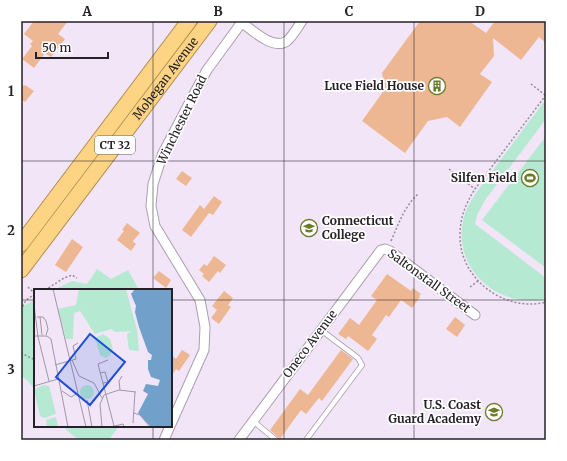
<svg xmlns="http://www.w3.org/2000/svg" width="567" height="461" viewBox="0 0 567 461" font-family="Merriweather,serif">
  <rect width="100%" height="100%" fill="#f1e5f7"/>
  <path fill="#b6e9d1" d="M546 99V119L485 200 477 215 475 224 546 278V299C499 309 453 270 463 221 465 211 470 202 476 193Z
    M546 136V268L482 220Z
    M97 269 111 279 128 270 139 290H53L72 281 87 284Z
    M35 300V390L29 382 21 375V306L25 305Z
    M63 426H119L109 440C85 440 80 445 63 426Z"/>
  <path fill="#eeb793" d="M34 21H68L58 34 65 39 51 57 45 53 34 68 22 59 32 46 30 44 33 41 24 34Z
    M420 21H469L486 33 495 21H546V43L539 37 521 60 493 38 494 56 480 74 492 82 460 127 447 117 428 121 405 153 362 121 385 89 382 73Z
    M21 84 24 86 25 85 34 91 25 102 21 99Z
    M182 171 192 178 186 186 176 179Z
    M214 196 222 202 213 215 209 213 191 237 182 230 200 205 204 209Z
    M127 223 140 233 133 241 136 244 131 251 117 240 124 231 122 230Z
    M72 239 83 247 66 272 55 265Z
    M214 256 226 265 220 273 218 271 209 282 202 276 204 274 199 270 204 264 207 266Z
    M159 271 171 280 166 288 153 278Z
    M387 274 411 291 413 288 421 294 419 296 420 297 412 308 401 300 389 317 386 315 372 335 377 339 368 351 348 336 346 339 338 334 350 318 359 325 377 300 371 296Z
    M224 291 233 298 228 305 231 307 219 324 211 318 217 310 212 306Z
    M455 317 465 325 457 337 446 329Z
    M182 350 190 355 179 371 176 369 171 377V355L176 359Z
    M341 350 353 359 322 401 319 398 306 414 301 410 280 439 270 430 300 389 308 395Z"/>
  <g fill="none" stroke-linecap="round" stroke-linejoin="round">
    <g stroke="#aa9eaf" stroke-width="6">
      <path id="service" d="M253 421 276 440
        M306 440 362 365 358 358 321 330"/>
    </g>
    <g stroke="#aa9eaf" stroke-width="11">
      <path id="minor" d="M240 21C251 29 273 51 287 41 293 36 297 28 302 21
        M171 424 204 350 205 327 200 300 155 226 151 206 153 184 163 153 195 92 207 70 242 22
        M164 440 170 426
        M239 440 381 250 385 249 390 251 475 315"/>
    </g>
    <g stroke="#b08e50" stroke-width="17">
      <g id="trunk">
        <path d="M21 244 189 21"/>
        <path id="s1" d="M21 270 209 21"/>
      </g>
    </g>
    <path stroke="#968d9a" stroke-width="1.5" stroke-dasharray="2 2" stroke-linecap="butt" d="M531 84 545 95
      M546 95 475 189C466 203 460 217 460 235 459 278 504 313 546 302
      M449 169 475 189
      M391 241C399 223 404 207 419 193
      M28 287 35 294
      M470 287 478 281
      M45 290 64 278 72 275 77 278
      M21 310 26 300 35 294
      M21 353 35 360"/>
    <use href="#service" stroke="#fff" stroke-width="4.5"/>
    <use href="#minor" stroke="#fff" stroke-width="9"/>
    <use href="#trunk" stroke="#fcd484" stroke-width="15"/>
  </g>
  <path fill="none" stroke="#262128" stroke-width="1" stroke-opacity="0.55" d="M153 21V290M284 21V440M414 21V440M21 161H546M21 300H35M171 300H546M153 426V440"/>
  <defs>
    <g id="building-ring" transform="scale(0.9)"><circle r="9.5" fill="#fff" stroke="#6a7c2a" stroke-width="1.5"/><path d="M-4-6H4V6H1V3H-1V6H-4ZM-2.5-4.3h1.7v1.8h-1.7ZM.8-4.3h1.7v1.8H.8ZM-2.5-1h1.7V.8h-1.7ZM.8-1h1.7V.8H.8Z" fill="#6a7c2a"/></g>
    <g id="stadium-ring" transform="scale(0.9)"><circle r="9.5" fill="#fff" stroke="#6a7c2a" stroke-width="1.5"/><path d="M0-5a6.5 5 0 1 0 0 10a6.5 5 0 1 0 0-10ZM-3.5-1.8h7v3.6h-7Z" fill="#6a7c2a"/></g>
    <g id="university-ring" transform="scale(0.9)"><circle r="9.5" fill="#fff" stroke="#6a7c2a" stroke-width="1.5"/><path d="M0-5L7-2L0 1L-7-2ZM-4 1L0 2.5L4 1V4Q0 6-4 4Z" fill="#6a7c2a"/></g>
  </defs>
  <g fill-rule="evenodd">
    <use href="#building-ring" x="437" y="86"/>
    <use href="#stadium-ring" x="530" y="178"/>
    <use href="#university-ring" x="309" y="228"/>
    <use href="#university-ring" x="494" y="412"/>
  </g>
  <g text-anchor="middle" stroke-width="3.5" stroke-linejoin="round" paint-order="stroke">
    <rect fill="#fff" stroke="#676468" stroke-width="1" x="95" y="136" width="40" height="18" rx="3"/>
    <g font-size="11" font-weight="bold" fill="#262128">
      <text x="115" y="149">CT 32</text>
    </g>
    <g font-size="12" fill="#262128" stroke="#fff">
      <text dy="4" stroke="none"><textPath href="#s1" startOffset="240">Mohegan Avenue</textPath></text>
      <text transform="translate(182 120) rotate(-64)" y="4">Winchester Road</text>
      <text transform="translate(429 281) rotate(36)" y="4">Saltonstall Street</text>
      <text transform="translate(310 344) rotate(-53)" y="4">Oneco Avenue</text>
    </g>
    <g font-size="12" font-weight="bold" fill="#262128" stroke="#fff" text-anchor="end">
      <text x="424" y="90">Luce Field House</text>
      <text x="517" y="182">Silfen Field</text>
      <text x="322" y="225" text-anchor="start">Connecticut<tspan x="322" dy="14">College</tspan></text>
      <text x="481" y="409">U.S. Coast<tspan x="481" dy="14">Guard Academy</tspan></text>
    </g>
  </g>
  <g transform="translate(34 289)">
    <rect width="138" height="138" fill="#f1e5f7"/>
    <path d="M45 0H92L103 41 105 62 95 61 93 45 98 42 81 43 77 40 61 45 46 22 40 24 39 50H32L24 20 42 16ZM69 45 76 50 79 60 76 66 72 69 66 66 61 49ZM46 103a7 7 0 1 1 14 0a7 7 0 1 1-14 0ZM9 96 15 97 22 125 10 129 6 127 0 101ZM22 128 24 138H13L12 131Z" fill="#b6e9d1"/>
    <path d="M101 0H138V138H117L104 124 114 105 109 102 112 95 124 97 126 91 117 88 114 80V71H117L118 66 114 63 105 38 101 23 102 17 97 5Z" fill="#71a0ca"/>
    <path fill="none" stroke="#a097a4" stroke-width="1" d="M19 0 52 138M0 16 4 48 15 92M3 28H9L12 32 14 40 12 46M6 28 8 46M0 47H13L17 50 34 138M38 71 45 87 60 94 68 109M74 71 64 75 80 137M21 76 42 70 39 57 44 54M66 84 71 83 74 93 69 94M0 97 24 90M86 101 85 92 88 87M28 102 37 108 44 104M53 111 58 138M100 124 106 126 116 138M99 134 101 103M68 138 66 115 70 106 85 101 102 103M77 138 89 135 90 138"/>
    <path fill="#1d4ed8" fill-opacity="0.15" stroke="#1d4ed8" stroke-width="2" d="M56 45 91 73 56 116 22 88Z"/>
    <rect width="138" height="138" fill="none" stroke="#262128" stroke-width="2"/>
  </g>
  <rect width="567" height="461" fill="none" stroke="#ffffff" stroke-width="44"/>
  <path d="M36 52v6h72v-6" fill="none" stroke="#262128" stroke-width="2"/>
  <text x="42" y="52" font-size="12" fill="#262128" stroke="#ffffff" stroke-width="3" paint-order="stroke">50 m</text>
  <rect x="22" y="22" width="523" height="417" fill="none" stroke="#262128" stroke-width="1.5"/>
  <g font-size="13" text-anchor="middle" font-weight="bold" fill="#262128">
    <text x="87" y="16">A</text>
    <text x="218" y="16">B</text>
    <text x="349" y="16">C</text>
    <text x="480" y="16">D</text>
    <text x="11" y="96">1</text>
    <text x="11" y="235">2</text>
    <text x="11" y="374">3</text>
  </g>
</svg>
